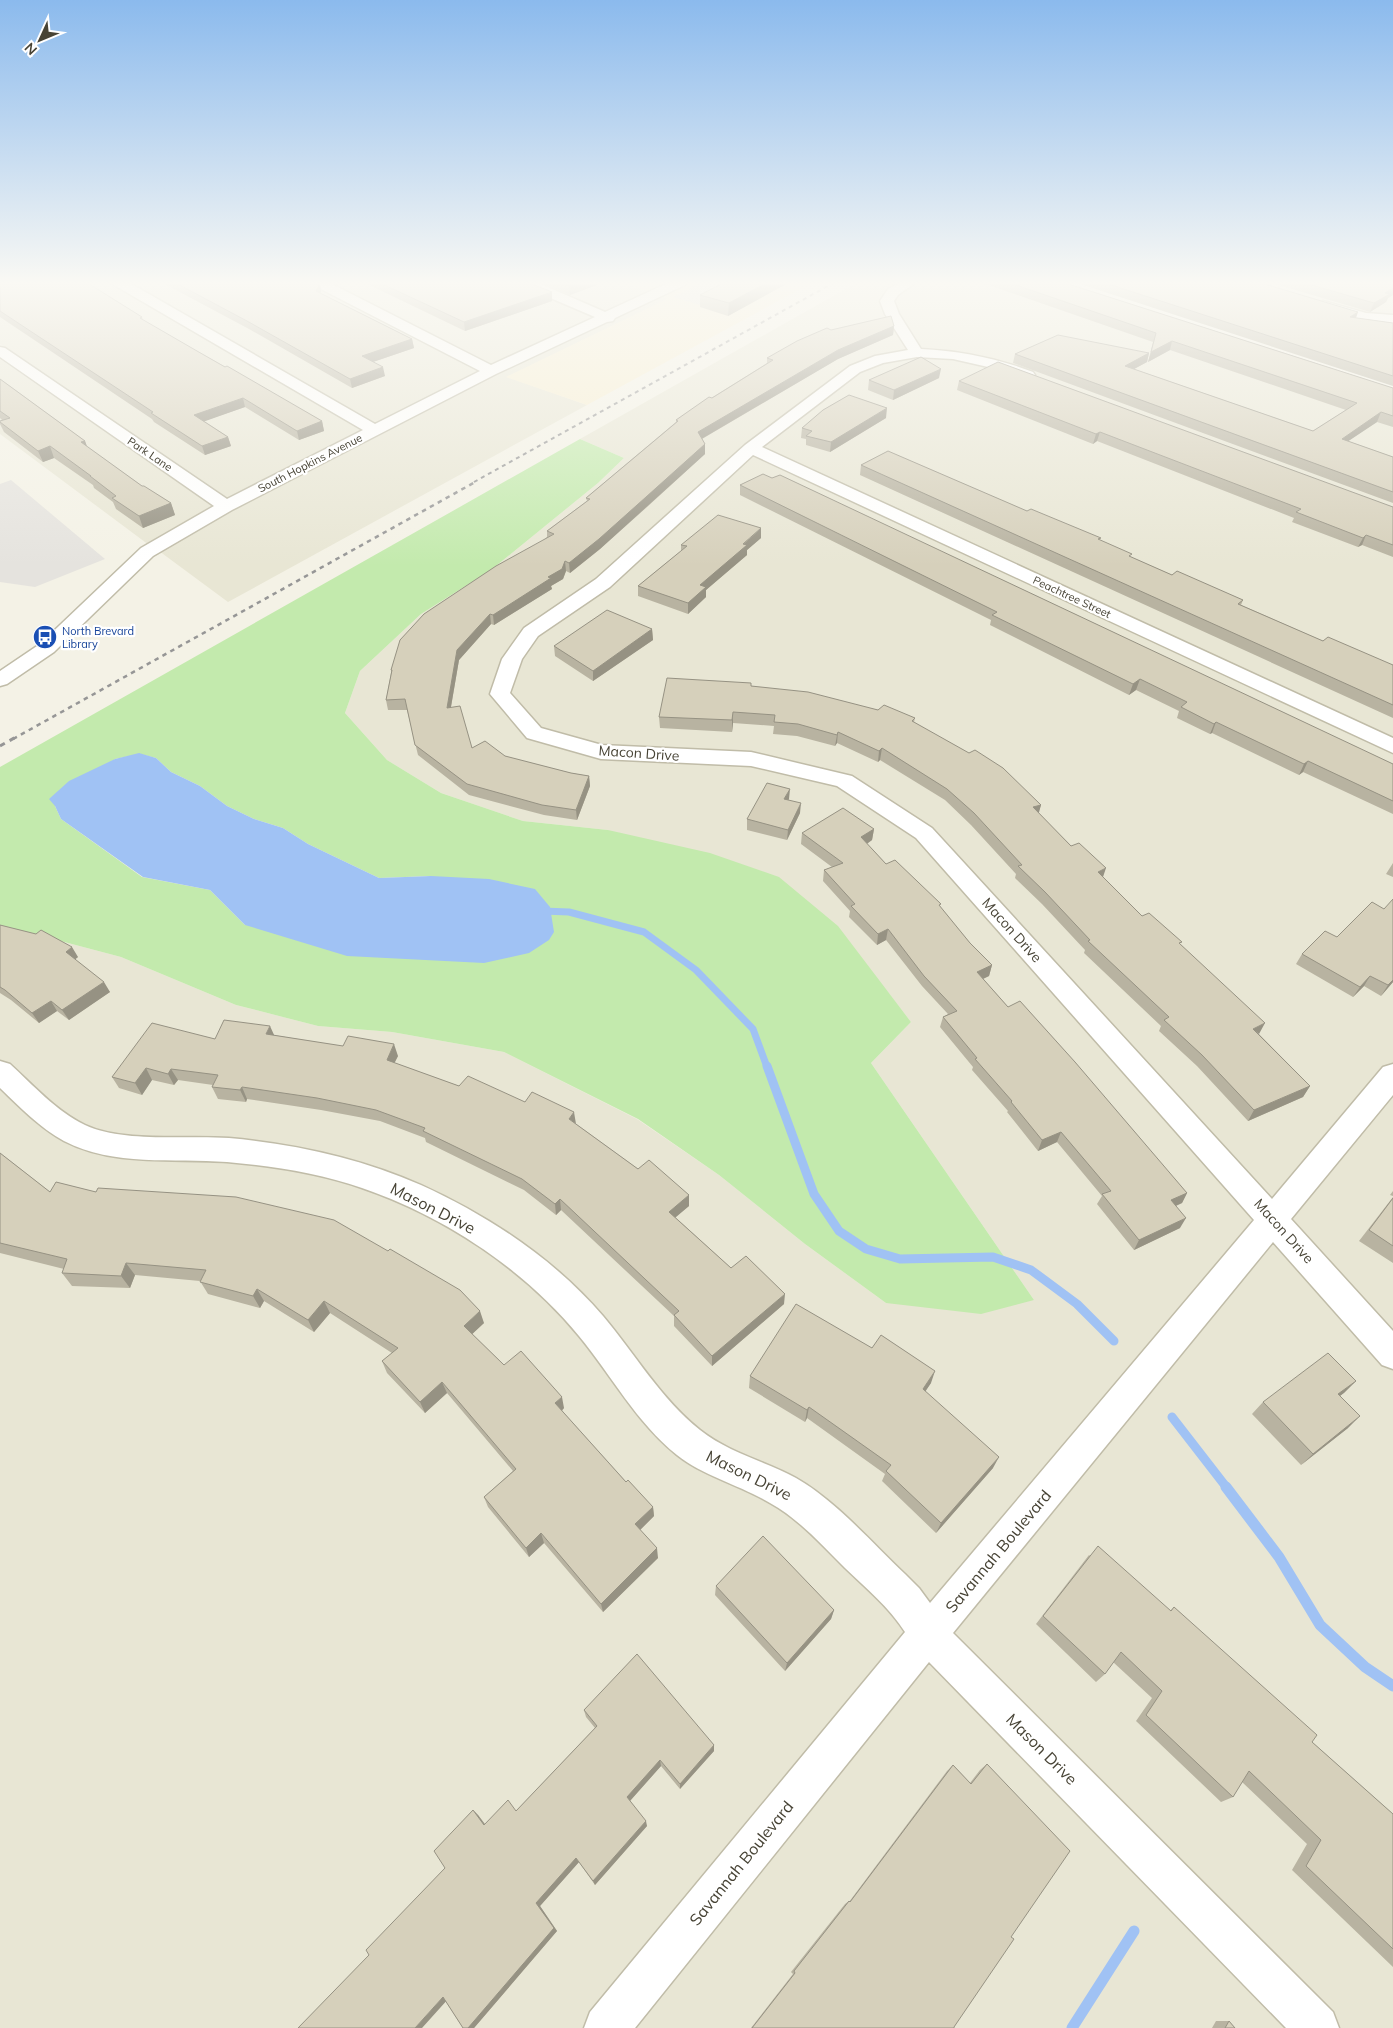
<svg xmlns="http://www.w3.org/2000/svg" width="1393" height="2028" viewBox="0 0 1393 2028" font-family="Mulish,sans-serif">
  <rect width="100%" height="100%" fill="#f4f2e6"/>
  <path fill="#e8e6d4" d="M0 282H109L364 430 229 499 0 344Z
    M129 282H308L481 372 376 424Z
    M328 282H515L598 318 493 366Z
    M535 282H622L649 293 608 313Z
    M858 282H1045L1393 397V2028H0V925L121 957 236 1005 318 1026 392 1032 504 1052 637 1119 719 1175 805 1244 886 1303 1034 1300 871 1063 911 1022 887 991 608 830 523 821 441 793 387 760 345 713 360 671 421 614 491 570 598 483 624 458 580 439Z
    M1259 282H1393V315L1363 314Z
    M660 296 668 299 507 377 587 405 228 602 159 551 231 509 502 371Z
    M0 359 214 507 149 545 0 434Z"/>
  <path fill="#f7eed0" d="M622 282H672L649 293Z
    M688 282H813L587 405 506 377 667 299 660 296Z"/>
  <path fill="#c3eaad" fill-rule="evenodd" d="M580 439 624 458 598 483 491 570 421 614 360 671 345 713 387 760 441 793 523 821 608 830 710 853 779 877 838 926 911 1022 871 1063 1034 1300 981 1314 886 1303 805 1244 719 1175 638 1119 504 1052 392 1032 318 1026 236 1005 121 957 0 925V767ZM140 754 156 758 171 772 200 786 227 806 254 819 283 828 308 844 379 878 431 876 245 925 210 890 142 877 61 819 55 806 115 759Z"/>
  <path fill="#e5e3de" d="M703 282H743L700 305 673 297Z
    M11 480 105 559 35 587 0 582V484Z"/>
  <path fill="#a0c2f4" d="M139 753 156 758 171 772 200 786 227 806 254 819 283 828 308 844 379 878 431 876 489 879 535 889 550 907 554 932 549 940 529 953 484 963 347 956 245 925 210 890 143 877 61 819 55 806 49 799 69 781 115 759Z"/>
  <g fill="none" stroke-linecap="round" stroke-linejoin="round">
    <path stroke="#a0c2f4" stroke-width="7" d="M542 911 569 912 644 932 696 970 753 1029 767 1067"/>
    <path stroke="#a0c2f4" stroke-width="9" d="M767 1066 814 1194 839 1231 866 1249 900 1259 993 1257 1031 1270 1077 1304 1114 1341
      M1172 1417 1227 1488"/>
    <path stroke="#a0c2f4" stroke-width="11" d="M1226 1487 1279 1557 1320 1625 1365 1667 1393 1686
      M1072 2028 1134 1931"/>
    <g stroke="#c0bca8" stroke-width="3">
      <path id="minor" d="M113 282H128L375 424 480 371 313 285 312 282H328L491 365 595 317 520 285 519 282H536L605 312 670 282H686L685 285 615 318 613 321 607 322 496 374 232 510 153 556 54 652 7 684 0 686V671L40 644 141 548 214 506 0 357V347L5 348 227 499 363 430 114 285Z
        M901 282H916L898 295 894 301 899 314 921 349C960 351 997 358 1033 372L1035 375 1033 378 1028 379 997 369 953 359 917 357 883 363 860 372 762 447 1393 738V753L753 455 610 587 538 636 522 659 510 693 541 728 602 745 751 752 852 776 932 828 1272 1199 1383 1067 1393 1064V1095L1291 1219 1393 1331V1369L1382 1365 1273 1242 953 1633 1333 2012 1339 2028H1286L929 1662 635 2028H584L590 2012 905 1632C889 1607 866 1588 845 1568 822 1545 799 1519 770 1503 740 1485 705 1477 677 1455 636 1422 612 1376 579 1336 524 1269 444 1216 362 1188 319 1173 272 1166 227 1162 173 1158 114 1167 64 1141 40 1128 20 1107 0 1088V1061L10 1064C33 1085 56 1111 85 1125 123 1143 187 1135 229 1138 295 1144 360 1158 421 1185 489 1216 554 1259 603 1316 635 1354 661 1399 700 1430 729 1453 765 1461 796 1478 835 1500 872 1543 905 1574L919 1588 930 1603 1254 1220 916 838 837 786 751 766 601 759 527 738 490 694 502 659 524 628 596 579 745 445 850 366 875 356 908 350 885 314 880 301 888 289Z
        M1323 301 1366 313 1393 315V323L1366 321 1318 308 1316 305Z"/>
    </g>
    <use href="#minor" fill="#fff" fill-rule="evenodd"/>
    <path stroke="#969696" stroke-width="2" stroke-dasharray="4 4" stroke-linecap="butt" d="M474 482 835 282"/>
    <path stroke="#969696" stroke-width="2.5" stroke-dasharray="4.5 4.5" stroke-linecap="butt" d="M13 739 477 481"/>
    <path stroke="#969696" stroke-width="3" stroke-dasharray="5.5 5.5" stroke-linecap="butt" d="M0 746 16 737"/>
  </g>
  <path fill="#b8b3a1" d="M0 282 142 317 143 320 197 351 322 421 324 431 299 440 245 407 204 421 228 437 231 446 205 455 154 422 152 419 0 317Z
    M161 282H317L321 291 320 293 412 339 414 348 373 362 385 376 352 388 249 329Z
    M363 282H527L552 301 465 331Z
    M540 282H597V285L570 295Z
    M790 282 728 316 700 307V295Z
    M980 282H1062L1393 388V427L1377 422 1348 441 1393 457V503L1013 363 1015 354 1149 353 1147 362 1134 369 1313 431 1346 410 1170 350 1148 362 1153 342Z
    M1074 282H1258L1356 318 1393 323V386Z
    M1268 282H1393V295L1388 298 1386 302 1370 312Z
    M894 326 893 335 838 359 702 439 705 454 647 507 600 549 570 573 566 571 563 579 551 586 552 589 494 625 491 624 459 660 451 707 472 748 571 773 589 776 590 786 577 820 544 815 469 795 418 755 407 710H388L386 700 391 673V670L547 537V531L587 501 586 498 676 422V420L767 363V358L831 330Z
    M939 378 893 400 868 390 869 380Z
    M0 379 85 441 87 447 142 486 171 503 175 515 143 528 116 509 113 502 94 488 93 485 54 458 43 462 4 432 0 424V421L2 420 0 418Z
    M959 381 1393 507V557L1362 545 1358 547 1292 522 1294 518 1097 441 1093 444 957 390Z
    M886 418 830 452 806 445V439L801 438 802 428Z
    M861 465 1027 511 1100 540 1131 557 1172 575 1243 600 1241 605 1323 641 1393 665V718L860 475Z
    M740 485 1393 764V814L1303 772 1299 775 1212 733 1210 734 1177 718 1179 711 1136 690 1129 695 990 625 991 620 740 495Z
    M761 538 747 550V555L706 590V597L688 614 638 596V586L681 551V545Z
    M652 629 653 640 593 681 555 656 554 646Z
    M751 686 878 710 915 718 914 722 1041 805 1038 813 1142 916 1181 945 1259 1034 1310 1086 1303 1097 1248 1121 1197 1066 1159 1031 1161 1026 1084 953 1085 950 1042 904 1015 878 1016 874 971 825 945 800 880 760 878 762 837 743 835 746 797 736 773 734 774 726 733 723 732 732 660 728 659 717Z
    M789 800 800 813 787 840 747 830V819Z
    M874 829 872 840 867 844 886 864 940 907 970 943 992 965 989 976 983 979 1008 1007 1187 1193 1182 1203 1176 1206 1180 1228 1134 1250 1097 1204 1102 1196 1057 1142 1038 1151 1007 1112 1008 1111 972 1070 973 1067 940 1027 943 1017 948 1014 922 986 886 940 877 945 849 917 850 911 823 881 824 870 832 867 801 844 802 833Z
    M1393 863V877L1386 874Z
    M1384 909 1393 982 1381 996 1364 986 1353 997 1296 964 1302 954 1337 937Z
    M0 925 78 957 75 959 110 992 69 1020 57 1011 39 1023 11 1000 0 993Z
    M274 1035 398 1056 394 1063 459 1086 525 1102 576 1124 689 1206 675 1217 731 1268 784 1304 712 1366 674 1326V1316L561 1210 556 1215 524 1190 426 1142 425 1138 380 1121 321 1110 247 1099 246 1102 218 1099 212 1087 213 1085 178 1080 174 1085 152 1080 142 1095 119 1088 112 1077 215 1039Z
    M0 1153 50 1192 484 1323 472 1334 504 1365 564 1408 562 1411 626 1482 653 1507 654 1516 640 1530 658 1558 603 1612 544 1543 529 1557 488 1507 484 1497 513 1471 447 1393 425 1413 387 1373 382 1361 392 1353 330 1313 314 1332 264 1301 260 1308 208 1294 200 1281 135 1275 130 1288 72 1286 62 1273 64 1269 0 1253Z
    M1393 1191V1196L1390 1195Z
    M1393 1197V1263L1359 1241Z
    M750 1376 931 1383 925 1391 993 1468 936 1533 882 1481 885 1474 807 1418 805 1422 749 1388Z
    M1356 1381 1340 1396 1348 1428 1301 1465 1252 1414 1263 1402Z
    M1089 1555 1170 1611 1174 1607 1312 1742 1393 1814V1967L1292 1870 1307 1844 1242 1782 1233 1797 1221 1802 1136 1721 1152 1698 1113 1662 1105 1674 1096 1682 1036 1624Z
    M716 1586 834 1610 831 1619 785 1671 715 1595Z
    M584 1710 714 1751 680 1789 661 1766 630 1801 647 1826 595 1885 579 1862 540 1906 557 1931 474 2028H463L446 2002 369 1955 445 1868 473 1810 478 1815 485 1824 517 1810 595 1728 586 1717Z
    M987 1764 1011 1937 954 2027V2028H751L793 1974 791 1972 845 1904 849 1901V1902L947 1771 953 1765 970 1783 980 1770Z
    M1216 2021H1229L1235 2028H1212Z"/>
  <path fill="#969283" d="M582 282H597V285L570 295 569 286Z
    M768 282H790L728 316 729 303Z
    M320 283 321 291 318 299 316 291Z
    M1393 288V295L1388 298 1386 302 1370 312 1374 303 1385 293Z
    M552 292V301L465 331 464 322Z
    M1358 312 1355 321 1350 317Z
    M894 326 893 335 838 359 698 441V432L838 350Z
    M412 339 414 348 364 365 362 356Z
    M1172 341 1170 350 1148 362 1151 352Z
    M1149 353 1147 362 1123 375 1125 366Z
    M383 367 385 376 352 388 350 379Z
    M941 369 939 378 893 400 894 390Z
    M243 398 245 407 197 424 194 415Z
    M887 408 886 418 830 452 831 442Z
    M1381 412 1377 422 1338 448 1342 439Z
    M322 421 324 431 299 440 297 431Z
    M1100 432 1097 441 1093 444 1096 434Z
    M228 437 231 446 205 455 202 446Z
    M85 441 89 452 81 442Z
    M705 444V454L600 549 570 573 569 563Z
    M50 446 54 458 43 462 38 451Z
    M171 503 175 515 143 528 139 516Z
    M761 528V538L747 550V555L706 590V597L688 614V603L700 585Z
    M1366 535 1362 545 1358 547 1363 538Z
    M565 561 566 571 563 579 551 586 552 589 494 625 493 615Z
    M490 614 491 624 459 660 449 718 447 708 457 650Z
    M652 629 653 640 593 681V671Z
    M1140 679 1136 690 1129 695 1133 684Z
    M733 712V723L732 732V720Z
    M1216 722 1212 733 1210 734 1214 724Z
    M838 732 837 743 835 746 837 735Z
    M882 748 880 760 878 762 879 751Z
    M1308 761 1303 772 1299 775 1304 764Z
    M589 776 590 786 577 820 576 810Z
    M790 789 789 799 784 809V799Z
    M801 803 800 813 787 840 788 830Z
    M1041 805 1038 816 1033 807Z
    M874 829 872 840 859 849 861 837Z
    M1106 868 1102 880 1098 872Z
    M888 929 886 940 877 945 878 934Z
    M72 947 78 957 72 962 66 952Z
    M992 965 989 976 974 983 977 972Z
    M1370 976 1364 986 1353 997 1360 987Z
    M1393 980V982L1381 996 1388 985Z
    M104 982 110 992 69 1020 62 1010Z
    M51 1001 57 1011 39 1023 32 1013Z
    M1265 1023 1259 1034 1253 1029Z
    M270 1026 275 1037 266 1034Z
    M394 1044 398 1056 390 1072 387 1060Z
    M146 1068 152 1080 142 1095 135 1083Z
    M171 1069 178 1080 174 1085 168 1074Z
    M1310 1086 1303 1097 1248 1121 1254 1110Z
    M242 1087 247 1099 246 1102 240 1090Z
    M574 1112 576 1124 569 1119Z
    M1061 1132 1057 1142 1038 1151 1042 1140Z
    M1187 1193 1182 1203 1166 1210 1171 1200Z
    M689 1195V1206L669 1223V1212Z
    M560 1199 561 1210 556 1215 555 1204Z
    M1186 1218 1180 1228 1134 1250 1139 1240Z
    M126 1263 135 1275 130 1288 121 1276Z
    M257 1289 264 1301 260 1308 253 1296Z
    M785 1294 784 1304 712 1366V1356Z
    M324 1301 330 1313 314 1332 308 1320Z
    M480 1311 484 1323 468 1338 464 1326Z
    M935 1371 931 1383 919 1401 923 1389Z
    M1356 1381 1344 1393 1326 1406 1338 1394Z
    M442 1382 447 1393 425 1413 420 1402Z
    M562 1397 564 1408 557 1415 555 1403Z
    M809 1407 807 1418 805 1422 807 1410Z
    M1360 1416 1348 1428 1301 1465 1313 1454Z
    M999 1457 993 1468 936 1533 941 1523Z
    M653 1507 654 1516 636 1534 635 1524Z
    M541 1533 544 1543 529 1557 526 1548Z
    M657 1548 658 1558 603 1612 601 1604Z
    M834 1610 831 1619 785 1671 787 1663Z
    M714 1745V1751L680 1789V1784Z
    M660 1760 661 1766 629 1802 627 1797Z
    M473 1810 478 1815 489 1830 484 1825Z
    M646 1821 647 1826 595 1885 593 1881Z
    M576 1858 579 1862 540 1906 557 1931 474 2028H468L536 1903Z
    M443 1997 449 1998 422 2028H415Z"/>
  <path fill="#d6d0bb" stroke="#969283" d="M0 282H86L142 317 140 318 197 351 225 367 227 366 322 421 297 431 243 398 194 415 228 437 202 446 151 413 153 412 0 311Z
    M174 282H317L320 283 316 291 412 339 362 356 383 367 350 379 247 321Z
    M378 282H527L552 292 464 322Z
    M559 282H582L569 286Z
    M725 282H768L729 303 700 295Z
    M1007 282H1062L1393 388V416L1381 412 1342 439 1393 457V492L1015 354 1058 335 1149 353 1125 366 1313 431 1357 403 1172 341 1151 352 1156 333Z
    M1102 282H1258L1358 312 1350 317 1393 323V376Z
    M1301 282H1393V288L1385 293 1390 294 1374 303Z
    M891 316 894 326 838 350 698 432 705 444 646 497 599 539 569 563 565 561 562 569 548 577 551 578 493 615 490 614 457 650 447 708 460 706 472 748 485 741 505 756 571 773 589 776 576 810 542 805 467 784 415 745 405 699 386 700 392 670H391L400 640 424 614 496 566 554 534 547 531 590 499 586 498 678 421 676 420 709 397 712 398 773 360 767 358 797 341 827 328 831 330Z
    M921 357 941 369 894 390 869 380Z
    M998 362 1393 507V545L1366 535 1363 538 1296 512 1301 509 1100 432 1096 434 959 381Z
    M0 379 85 441 81 442 142 486H144L171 503 139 516 112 498 116 496 90 476H91L50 446 38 451 0 422V421L10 418 0 411Z
    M849 395 887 408 831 442 806 436 812 431 802 428 823 410Z
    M888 451 1027 511 1031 509 1101 538 1098 539 1132 554 1129 556 1172 575 1177 571 1243 600 1238 604 1323 641 1328 637 1393 665V705L861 465Z
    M763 474 772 478 780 475 1393 764V801L1308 761 1304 764 1216 722 1214 724 1181 707 1187 702 1140 679 1133 684 992 615 997 612 740 485Z
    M718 515 761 528 743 544 747 545 700 585 706 587 688 603 638 586 687 546 681 545Z
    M607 610 652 629 593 671 554 646Z
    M667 678 751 683V686L808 692 878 710 884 705 915 718 912 721 969 753 975 750 1003 768 1041 805 1033 807 1071 846 1079 843 1106 868 1098 872 1142 916 1149 913 1182 942 1179 943 1265 1023 1253 1029 1310 1086 1254 1110 1202 1055 1164 1020 1169 1017 1088 941 1090 940 1045 892 1018 866 1022 865 974 813 947 789 882 748 879 751 838 732 837 735 798 724 774 722 775 715 733 712 732 720 659 717Z
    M767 783 790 789 784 799 801 803 788 830 747 819Z
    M843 808 874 829 861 837 886 864 895 860 941 904 939 905 970 943 992 965 977 972 1008 1007 1020 1001 1075 1062 1187 1193 1171 1200 1186 1218 1139 1240 1102 1194 1111 1191 1061 1132 1042 1140 1011 1102 1012 1101 975 1059 977 1058 943 1017 957 1011 924 976 888 929 878 934 851 906 855 904 824 870 843 863 802 833Z
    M1393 899V980L1388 985 1370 976 1360 987 1302 954 1325 931 1337 937 1372 902 1384 909Z
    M0 925 36 934 41 930 72 947 66 952 104 982 62 1010 51 1001 32 1013 5 990 0 987Z
    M224 1020 270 1026 266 1034 343 1046 348 1036 394 1044 387 1060 459 1086 468 1076 525 1102 532 1092 574 1112 569 1119 638 1169 649 1160 689 1195 669 1212 731 1268 746 1256 785 1294 712 1356 674 1315 679 1311 560 1199 555 1204 522 1179 423 1131 425 1128 376 1110 317 1098 242 1087 240 1090 212 1087 218 1075 171 1069 168 1074 146 1068 135 1083 112 1077 152 1023 215 1039Z
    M0 1153 50 1192 56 1182 96 1192 98 1188 236 1197 334 1220 388 1251 390 1249 460 1290 480 1311 464 1326 504 1365 521 1351 562 1397 555 1403 626 1482 628 1480 653 1507 635 1524 657 1548 601 1604 541 1533 526 1548 484 1497 516 1469 442 1382 420 1402 382 1361 398 1348 324 1301 308 1320 257 1289 253 1296 200 1282 206 1270 126 1263 121 1276 62 1273 67 1259 0 1243Z
    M1393 1198V1246L1369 1230Z
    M796 1304 872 1348 881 1335 935 1371 923 1389 999 1457 941 1523 886 1471 891 1465 809 1407 807 1410 750 1376Z
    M1328 1353 1356 1381 1338 1394 1360 1416 1313 1454 1263 1402Z
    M763 1536 834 1610 787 1663 716 1586Z
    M1098 1546 1171 1611 1174 1607 1317 1735 1312 1742 1393 1814V1949L1306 1866 1321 1840 1249 1771 1233 1797 1146 1715 1162 1691 1121 1652 1105 1674 1043 1616Z
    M637 1654 714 1745 680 1784 660 1760 627 1797 646 1821 593 1881 576 1858 536 1903 554 1928 468 2028H463L443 1997 415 2028H298L369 1955 366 1950 445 1868 434 1851 473 1810 484 1825 508 1800 516 1811 597 1726 584 1710Z
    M987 1764 1070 1851 1011 1937 1014 1939 954 2027V2028H752L795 1973 794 1971 849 1901 850 1902 953 1765 971 1784Z
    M1229 2021 1235 2028H1225Z"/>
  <linearGradient id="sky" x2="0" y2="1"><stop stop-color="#8bbaed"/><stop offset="0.5" stop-color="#faf9f4"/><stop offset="1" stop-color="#faf9f4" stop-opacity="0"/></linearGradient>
  <rect width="1393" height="566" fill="url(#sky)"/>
  <defs>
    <g id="bus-disc" transform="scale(1.25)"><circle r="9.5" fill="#1a4fb4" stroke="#fff"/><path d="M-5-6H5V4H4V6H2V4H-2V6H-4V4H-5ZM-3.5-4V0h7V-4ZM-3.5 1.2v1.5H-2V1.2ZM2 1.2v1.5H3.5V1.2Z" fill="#fff"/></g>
  </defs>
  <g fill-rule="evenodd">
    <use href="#bus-disc" x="45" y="637"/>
  </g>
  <g text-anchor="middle" stroke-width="4.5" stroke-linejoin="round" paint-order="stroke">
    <g font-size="11" fill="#474335" stroke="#fff">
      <text transform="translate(150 454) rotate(34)" y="4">Park Lane</text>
      <text transform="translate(310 463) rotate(-27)" y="4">South Hopkins Avenue</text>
      <text transform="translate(1072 597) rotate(25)" y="4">Peachtree Street</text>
    </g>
    <g font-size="11" fill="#164399" stroke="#fff" text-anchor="start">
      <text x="62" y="635">North Brevard<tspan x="62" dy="13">Library</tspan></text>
    </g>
    <g font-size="14" fill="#474335" stroke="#fff">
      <text transform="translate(639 753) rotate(4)" y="5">Macon Drive</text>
      <text transform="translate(1012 930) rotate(48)" y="5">Macon Drive</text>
      <text transform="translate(1284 1231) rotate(48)" y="5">Macon Drive</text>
    </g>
    <g font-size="16" fill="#474335" stroke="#fff">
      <text transform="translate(433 1208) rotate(27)" y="6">Mason Drive</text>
      <text transform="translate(749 1475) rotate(26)" y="6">Mason Drive</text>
      <text transform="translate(998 1551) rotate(-50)" y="6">Savannah Boulevard</text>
      <text transform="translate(1042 1749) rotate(45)" y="6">Mason Drive</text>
      <text transform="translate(741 1863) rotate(-51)" y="6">Savannah Boulevard</text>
    </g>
  </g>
  <g transform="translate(40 40) rotate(226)" stroke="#ffffff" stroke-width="4" paint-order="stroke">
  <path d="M0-4L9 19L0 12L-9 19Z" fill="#474335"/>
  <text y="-8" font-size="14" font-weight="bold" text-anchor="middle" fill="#474335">N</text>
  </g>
</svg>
